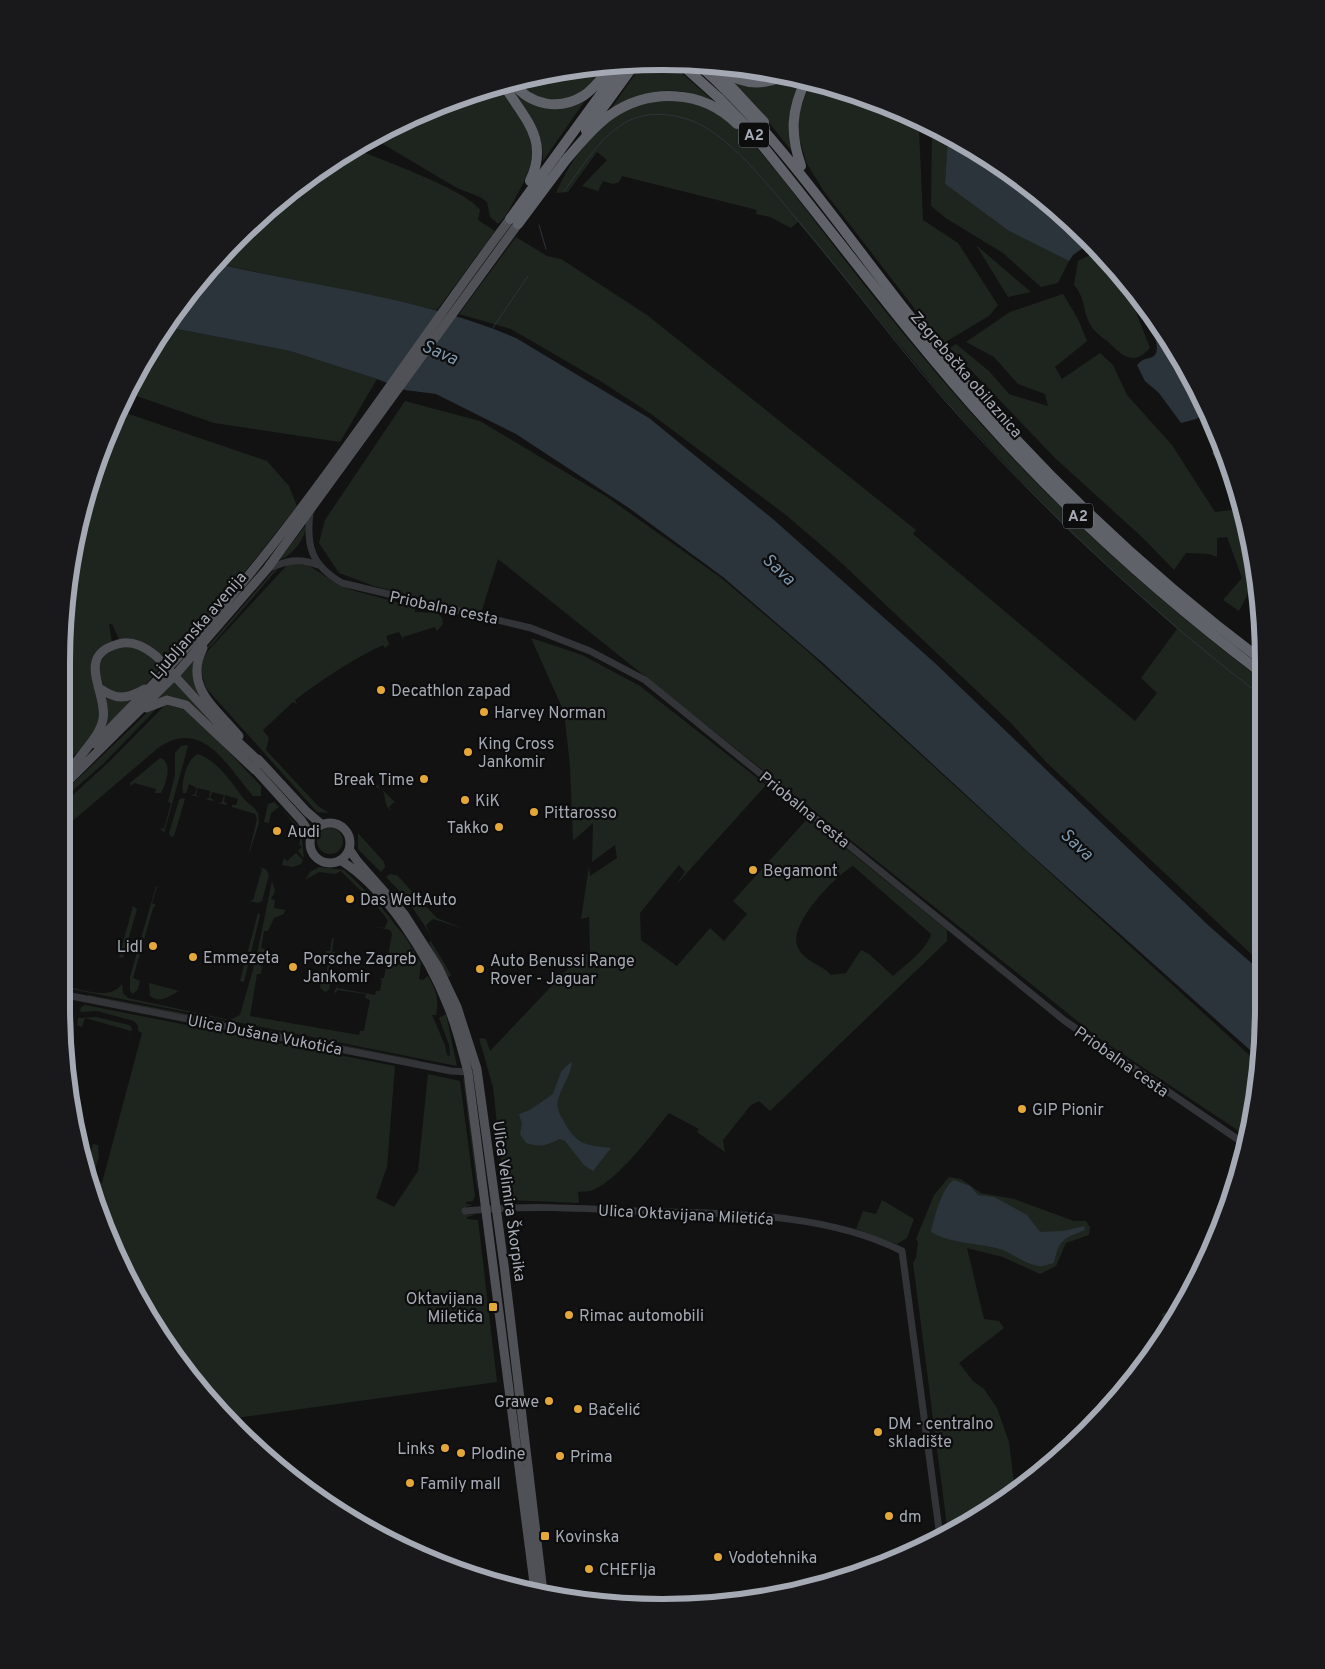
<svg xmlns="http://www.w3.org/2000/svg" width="1325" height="1669" viewBox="0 0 1325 1669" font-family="Overpass,sans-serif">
  <rect width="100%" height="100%" fill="#121213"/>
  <path fill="#1e251f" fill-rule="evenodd" d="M642 64H671L716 103C673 82 647 89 608 113Z
    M584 66H608L592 86 564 101 535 97 517 82Z
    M726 67 775 75C755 79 744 76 726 67Z
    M788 77 801 79C789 104 788 125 793 153L756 106 729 78 782 80Z
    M810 80 921 121 919 129 923 220 958 243 998 305 989 316 942 344 823 190 806 162 798 133V117Z
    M500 86C528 126 546 144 519 191 513 202 507 217 498 224L490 217 487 202 480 197 457 188 371 137 469 93Z
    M511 89 541 106 589 95 543 161C544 132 528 112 511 89Z
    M669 98C693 103 711 108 731 122 745 132 755 146 766 159 790 187 811 217 834 246 888 316 944 385 1005 450 1084 535 1171 611 1263 681L1264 966 1046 762 1012 724 835 557 786 515 651 414 602 382 511 329 459 314 516 237 547 256 561 259 647 315 916 530 913 534 1135 721 1157 693 1141 678 1177 629 1068 530 952 408 798 222 791 228 770 217 756 214 757 210 622 176 619 182 613 184 603 181 598 191 582 186 607 160 597 152 568 192 556 193C571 159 599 118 635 105 645 101 658 100 669 98Z
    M932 125 948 136 945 184 1009 231 1069 261 1058 283 1041 287 1003 253 947 219 931 206Z
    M353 148C379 159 467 190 480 210L478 220 495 231 437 310 214 263 266 210Z
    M976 245 1031 292 1008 297Z
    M1098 251 1115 266 1133 292 1136 312 1150 348C1132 368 1121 354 1106 340 1100 336 1093 330 1090 324 1082 309 1086 299 1074 285L1078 261Z
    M1063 294 1078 319 1087 341 1055 367 1062 379 1100 353 1113 365 1127 395 1172 445 1215 512 1239 509 1240 511 1254 582 1239 611 1223 600 1242 578 1227 537 1217 538V557L1209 554 1186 553 1174 570 1143 538 1055 458 950 348 956 344 989 371 1009 394 1048 406 1045 394 1018 384 994 357 966 342 1010 312Z
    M167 327 290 351 377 379 340 442 214 423 128 393 142 362Z
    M405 401 480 421 607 497 720 577 805 649 1258 1063 1252 1124 1248 1137 1100 1039 498 559 481 613 374 586 339 573 319 543 325 520Z
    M120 411 267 461 289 486 297 506 214 611 166 662C151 649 140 636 119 639L112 624H109L112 642C68 668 109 691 98 725 94 740 74 755 62 765L63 623 93 469Z
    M306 525C306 538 292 556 279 560Z
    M289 563 308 565 340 586 355 591 415 607V612L438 613 442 618 443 624 437 631 435 627 403 637 404 641 399 632 386 636 389 644 385 648 383 645C351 660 323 679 295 700L297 704 293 702 263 730 269 738 266 750 318 806 329 813 317 812 206 688 200 668 205 654Z
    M281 565 212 645 204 651 272 572Z
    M531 638 582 655 640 686 766 785 676 885 685 872 679 865 640 913 641 940 677 966 710 928 724 941 747 914 733 901 808 818 947 930V941L770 1111 759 1101 751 1105 723 1140 725 1152 697 1132 699 1129 669 1113C651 1135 619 1179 593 1190 589 1192 583 1191 578 1192L579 1203 509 1200 505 1198 493 1087 479 1038 486 1039 490 1051 583 953 590 955 589 917 581 919 589 866 590 876 617 858 615 845 592 862 593 823 573 841 570 766 564 712ZM853 866 931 934C927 950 905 965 893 976L869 954 861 950 846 973 831 975C821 964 805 962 798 948 786 926 835 876 853 866Z
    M131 646 142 650 161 666C153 676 142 692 129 694 95 701 82 649 131 646Z
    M195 656 193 673 238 736 179 675Z
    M174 681 230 741 195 709 155 701Z
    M102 695 134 699 102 731Z
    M162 703 103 764 62 800V794L150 710Z
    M166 704 182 707 205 727 261 786V796H253C226 765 203 717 158 748L62 830V805L110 761Z
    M187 745 188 746 164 833 160 828 164 829 171 803 168 802 175 775V753L181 746Z
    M198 754C219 762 231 782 244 799 248 804 255 807 258 813L259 823 248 857 257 819 255 814 232 807V805H236L238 799 225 795 224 802 227 803 226 805 218 803 222 802 224 795 212 792 210 798 214 800 213 801 205 799 209 798 210 791 198 788 196 795 200 797 191 795 195 794 197 788 189 784 186 793H183C181 782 187 758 198 754Z
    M160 758 163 759C172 767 166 783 161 793H155L156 789 134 783 131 786 130 783Z
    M365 773 397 804 394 802 389 807 391 810C383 806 387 795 381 788L366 785 359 779 363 781 367 776Z
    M182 798 185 799 174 836 171 837 169 833 179 800Z
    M274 802 301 829 304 858 298 851 302 847 299 844 301 837 297 833 300 830 279 807 271 813 269 823 264 822 268 804Z
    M317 841a13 13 0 1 1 26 0a13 13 0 1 1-26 0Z
    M358 833 384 862 385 867 381 872 358 849Z
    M296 853 303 860 301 864 293 867 282 865 284 858 287 861Z
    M258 867 266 869 269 875 262 901 258 903 249 901 253 900 262 869Z
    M319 867 344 870 375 900 373 903 341 871 335 874 319 872 305 880 310 872Z
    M390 874 397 875 418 898 412 904 386 877Z
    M272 881 275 891 271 899 275 900 274 908 285 910 284 914 274 918 268 931H264L261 948 265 949 264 954H260L259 965 262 966 261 974H257L250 1016 359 1035 360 1031H364L370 1000 365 998 366 994 337 990 336 993 334 992 338 984 337 988 375 995 376 991H380L382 980 379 979 384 978 392 934 390 930 373 926 385 928 388 920 375 904 377 902 406 938 421 963 419 979 423 980 428 976C437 993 439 997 436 1015H432L445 1045 447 1055 450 1056 449 1045 439 1018 446 1014 457 1066 61 987V985C79 988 110 1002 122 984L123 993 128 998 230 1020 240 1015 256 959Z
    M156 886 160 888 157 887 152 903 156 905 153 908 133 978 140 981 138 989 133 994 130 991V977Z
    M420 900 437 918 464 929 433 919 426 925 431 935 412 907Z
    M133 906 137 909 123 958 119 957Z
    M258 913 260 915 244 982 240 981Z
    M332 938H334L332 952H335V957H331L327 982 330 983 329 990 325 992 320 988 321 981H325L329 957 326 956V951H330Z
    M431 941 451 975 450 977 447 976 429 943Z
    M149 983 179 991C169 996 160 1004 150 996Z
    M89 995 224 1021V1023L87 996Z
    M85 1005 395 1066 387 1167 376 1198 394 1207 418 1171 428 1074 460 1081 475 1196 473 1201 466 1202V1204L473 1205 466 1207V1214L475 1215 467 1217V1219L478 1220 497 1382 228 1419 142 1307 89 1180 102 1183 142 1033 138 1031V1026L134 1021 97 1011 80 1012 81 1007Z
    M96 1017 129 1025 132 1028 120 1073 131 1031 85 1018 82 1027 77 1025 78 1018Z
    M248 1026 418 1060V1061L247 1027Z
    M463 1078 467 1082 478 1188H477Z
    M93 1144 98 1145 99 1157 94 1172 87 1174 86 1171Z
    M949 1177 961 1179 981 1193 1014 1199 1074 1221H1086L1090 1227 1089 1235 1066 1243 1056 1266 1040 1274 1003 1257 967 1248 984 1319 999 1321 1004 1328 959 1363 973 1381 984 1389 997 1408 1009 1442 1015 1490 963 1527 948 1534 913 1263 916 1258 918 1242 916 1239 934 1195Z
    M882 1200 914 1219 907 1238 897 1244 856 1229 863 1211 876 1214Z
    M1168 1312 1177 1313 1164 1337 1162 1313Z"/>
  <path fill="#2c343b" d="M948 136 1029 186 1090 243 1073 255 1069 261 1009 231 945 184Z
    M214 263C315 287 420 297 516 338L649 418 774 520 936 664 1209 926 1264 974V1007L1259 1058 1028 852 823 663 723 577 629 508 516 434 436 394 405 390 377 379 290 351 167 327Z
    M1147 312 1183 362 1206 412 1196 419 1181 423 1159 393 1145 381 1137 365C1144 357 1147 360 1154 356 1162 350 1151 323 1147 317Z
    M1220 444 1232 470 1237 493 1212 453Z
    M572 1061C571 1076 562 1085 558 1100 556 1106 559 1113 562 1118 576 1144 582 1145 611 1148L593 1171 584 1165 565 1141 560 1139C545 1145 543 1148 526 1143L520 1134 522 1124 519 1114 530 1110 553 1094 561 1072Z
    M954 1180 970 1186 978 1195 994 1197 1027 1215 1040 1232 1063 1231 1084 1226 1085 1230C1063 1239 1059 1239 1054 1263 1049 1264 1043 1267 1039 1266 1025 1264 1015 1255 1003 1250 979 1242 954 1245 931 1232 934 1218 942 1187 954 1180Z"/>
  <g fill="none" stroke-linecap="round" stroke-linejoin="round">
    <path stroke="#2c343b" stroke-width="1" d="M564 191C598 146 621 99 687 119 726 131 769 186 795 217 853 285 906 359 967 425 1061 526 1153 613 1263 697
      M539 225 546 249
      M492 329 528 276"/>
    <path stroke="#333438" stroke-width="7" d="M310 512C306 546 311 565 342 583L531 628 590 651 645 680 1065 1021 1246 1145
      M267 569C286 561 298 557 318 565
      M61 994 451 1071 468 1072
      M465 1211C522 1205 579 1208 636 1211 724 1214 822 1211 902 1251L940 1537"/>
    <path stroke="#4f5156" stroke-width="9" d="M203 648C183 687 216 708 239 736
      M170 666C298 529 398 369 510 219
      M177 673 267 569 518 224
      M98 687C115 700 126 700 145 689
      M146 708 167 700 186 705 255 770
      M95 744 166 671
      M258 759 307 812 321 824
      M77 761C86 748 100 735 103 719 108 693 74 656 118 644 133 640 145 647 156 656L220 725 262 764
      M253 767 301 820 311 835
      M62 775 80 758
      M62 787 172 678
      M310 843a20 20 0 1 1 40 0a20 20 0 1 1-40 0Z
      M349 849 358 862 404 914 438 967 457 1007 477 1069 504 1265 543 1592
      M340 860C386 888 429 957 448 1006 457 1028 462 1050 468 1072L535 1591"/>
    <path stroke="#5f6268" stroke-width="10" d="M680 63 720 99 748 128C829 226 903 329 989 424 1071 516 1164 599 1263 674
      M697 63C784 140 848 240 921 330 1021 454 1135 565 1263 661
      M710 64 764 122
      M723 71C742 84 762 86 783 76
      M513 83C530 105 559 111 583 96 593 90 600 79 608 72
      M504 85C524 119 550 139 530 181
      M586 131 634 65
      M564 162C578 146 593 127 610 115 649 88 702 89 737 124
      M801 166C790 134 791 110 806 80
      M510 219 622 65
      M518 224 568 157"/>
    <path stroke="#4f5156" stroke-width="9" d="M166 671 170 666
      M172 678 177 673"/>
  </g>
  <g fill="#e3a839" stroke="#0d0d0e" stroke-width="2">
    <circle cx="381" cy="690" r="5"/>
    <circle cx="484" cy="712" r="5"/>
    <circle cx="468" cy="752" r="5"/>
    <circle cx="424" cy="779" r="5"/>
    <circle cx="465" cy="800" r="5"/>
    <circle cx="534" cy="812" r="5"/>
    <circle cx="499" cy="827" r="5"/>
    <circle cx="277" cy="831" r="5"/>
    <circle cx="753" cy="870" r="5"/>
    <circle cx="350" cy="899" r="5"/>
    <circle cx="153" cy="946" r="5"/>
    <circle cx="193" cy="957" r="5"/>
    <circle cx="293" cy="967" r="5"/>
    <circle cx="480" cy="969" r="5"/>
    <circle cx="1022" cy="1109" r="5"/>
    <rect x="488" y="1302" width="10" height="10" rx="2.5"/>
    <circle cx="569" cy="1315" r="5"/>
    <circle cx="549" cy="1401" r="5"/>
    <circle cx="578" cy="1409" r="5"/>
    <circle cx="878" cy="1432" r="5"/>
    <circle cx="445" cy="1448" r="5"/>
    <circle cx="461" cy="1453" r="5"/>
    <circle cx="560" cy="1456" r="5"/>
    <circle cx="410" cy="1483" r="5"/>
    <circle cx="889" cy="1516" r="5"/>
    <rect x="540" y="1531" width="10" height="10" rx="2.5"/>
    <circle cx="718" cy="1557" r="5"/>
    <circle cx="589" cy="1569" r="5"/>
  </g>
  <g text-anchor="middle" stroke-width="4.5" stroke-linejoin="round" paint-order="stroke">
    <g fill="#0d0d0e" stroke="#777a82" stroke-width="1">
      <rect x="739" y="122.5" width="30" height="25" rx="4"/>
      <rect x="1063" y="503.5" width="30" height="25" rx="4"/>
    </g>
    <g font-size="15" font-weight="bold" fill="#a4a9b3">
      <text x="754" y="140">A2</text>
      <text x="1078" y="521">A2</text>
    </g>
    <g font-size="16" fill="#a4a9b3" stroke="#0d0d0e">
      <text transform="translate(967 374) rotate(49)" y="6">Zagrebačka obilaznica</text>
      <text transform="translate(444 607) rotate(12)" y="6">Priobalna cesta</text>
      <text transform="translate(198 625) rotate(-49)" y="6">Ljubljanska avenija</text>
      <text transform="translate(805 809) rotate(39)" y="6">Priobalna cesta</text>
      <text transform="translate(265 1034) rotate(11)" y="6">Ulica Dušana Vukotića</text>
      <text transform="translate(1122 1061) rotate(35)" y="6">Priobalna cesta</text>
      <text transform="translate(510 1201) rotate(82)" y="6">Ulica Velimira Škorpika</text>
      <text transform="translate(686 1214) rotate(3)" y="6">Ulica Oktavijana Miletića</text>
    </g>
    <g font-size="16" fill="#a4a9b3" stroke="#0d0d0e" text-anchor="start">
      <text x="391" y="696">Decathlon zapad</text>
      <text x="494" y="718">Harvey Norman</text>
      <text x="478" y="749">King Cross<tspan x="478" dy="18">Jankomir</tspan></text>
      <text x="414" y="785" text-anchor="end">Break Time</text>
      <text x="475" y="806">KiK</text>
      <text x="544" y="818">Pittarosso</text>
      <text x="489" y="833" text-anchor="end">Takko</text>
      <text x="287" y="837">Audi</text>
      <text x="763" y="876">Begamont</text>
      <text x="360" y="905">Das WeltAuto</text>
      <text x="143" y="952" text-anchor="end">Lidl</text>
      <text x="203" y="963">Emmezeta</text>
      <text x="303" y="964">Porsche Zagreb<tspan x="303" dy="18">Jankomir</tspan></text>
      <text x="490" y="966">Auto Benussi Range<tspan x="490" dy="18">Rover - Jaguar</tspan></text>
      <text x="1032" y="1115">GIP Pionir</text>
      <text x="483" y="1304" text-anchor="end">Oktavijana<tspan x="483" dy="18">Miletića</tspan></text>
      <text x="579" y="1321">Rimac automobili</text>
      <text x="539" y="1407" text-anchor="end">Grawe</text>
      <text x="588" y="1415">Bačelić</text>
      <text x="888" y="1429">DM - centralno<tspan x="888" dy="18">skladište</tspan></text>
      <text x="435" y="1454" text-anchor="end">Links</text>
      <text x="471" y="1459">Plodine</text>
      <text x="570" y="1462">Prima</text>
      <text x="420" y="1489">Family mall</text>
      <text x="899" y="1522">dm</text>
      <text x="555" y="1542">Kovinska</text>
      <text x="728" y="1563">Vodotehnika</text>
      <text x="599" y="1575">CHEFlja</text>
    </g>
    <g font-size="18" font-style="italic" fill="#7d96ac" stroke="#0d0d0e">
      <text transform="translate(440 352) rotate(24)" y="6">Sava</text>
      <text transform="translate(779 569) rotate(43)" y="6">Sava</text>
      <text transform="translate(1077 844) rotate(43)" y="6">Sava</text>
    </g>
  </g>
  <path d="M0 0H1325V1669H0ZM662 70H663A592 592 0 0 1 1255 662V1007A592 592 0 0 1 663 1599H662A592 592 0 0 1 70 1007V662A592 592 0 0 1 662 70Z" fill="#19191b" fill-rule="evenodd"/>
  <path fill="none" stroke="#a4a9b3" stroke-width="6" d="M662 70H663A592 592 0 0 1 1255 662V1007A592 592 0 0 1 663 1599H662A592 592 0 0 1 70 1007V662A592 592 0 0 1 662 70Z"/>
</svg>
